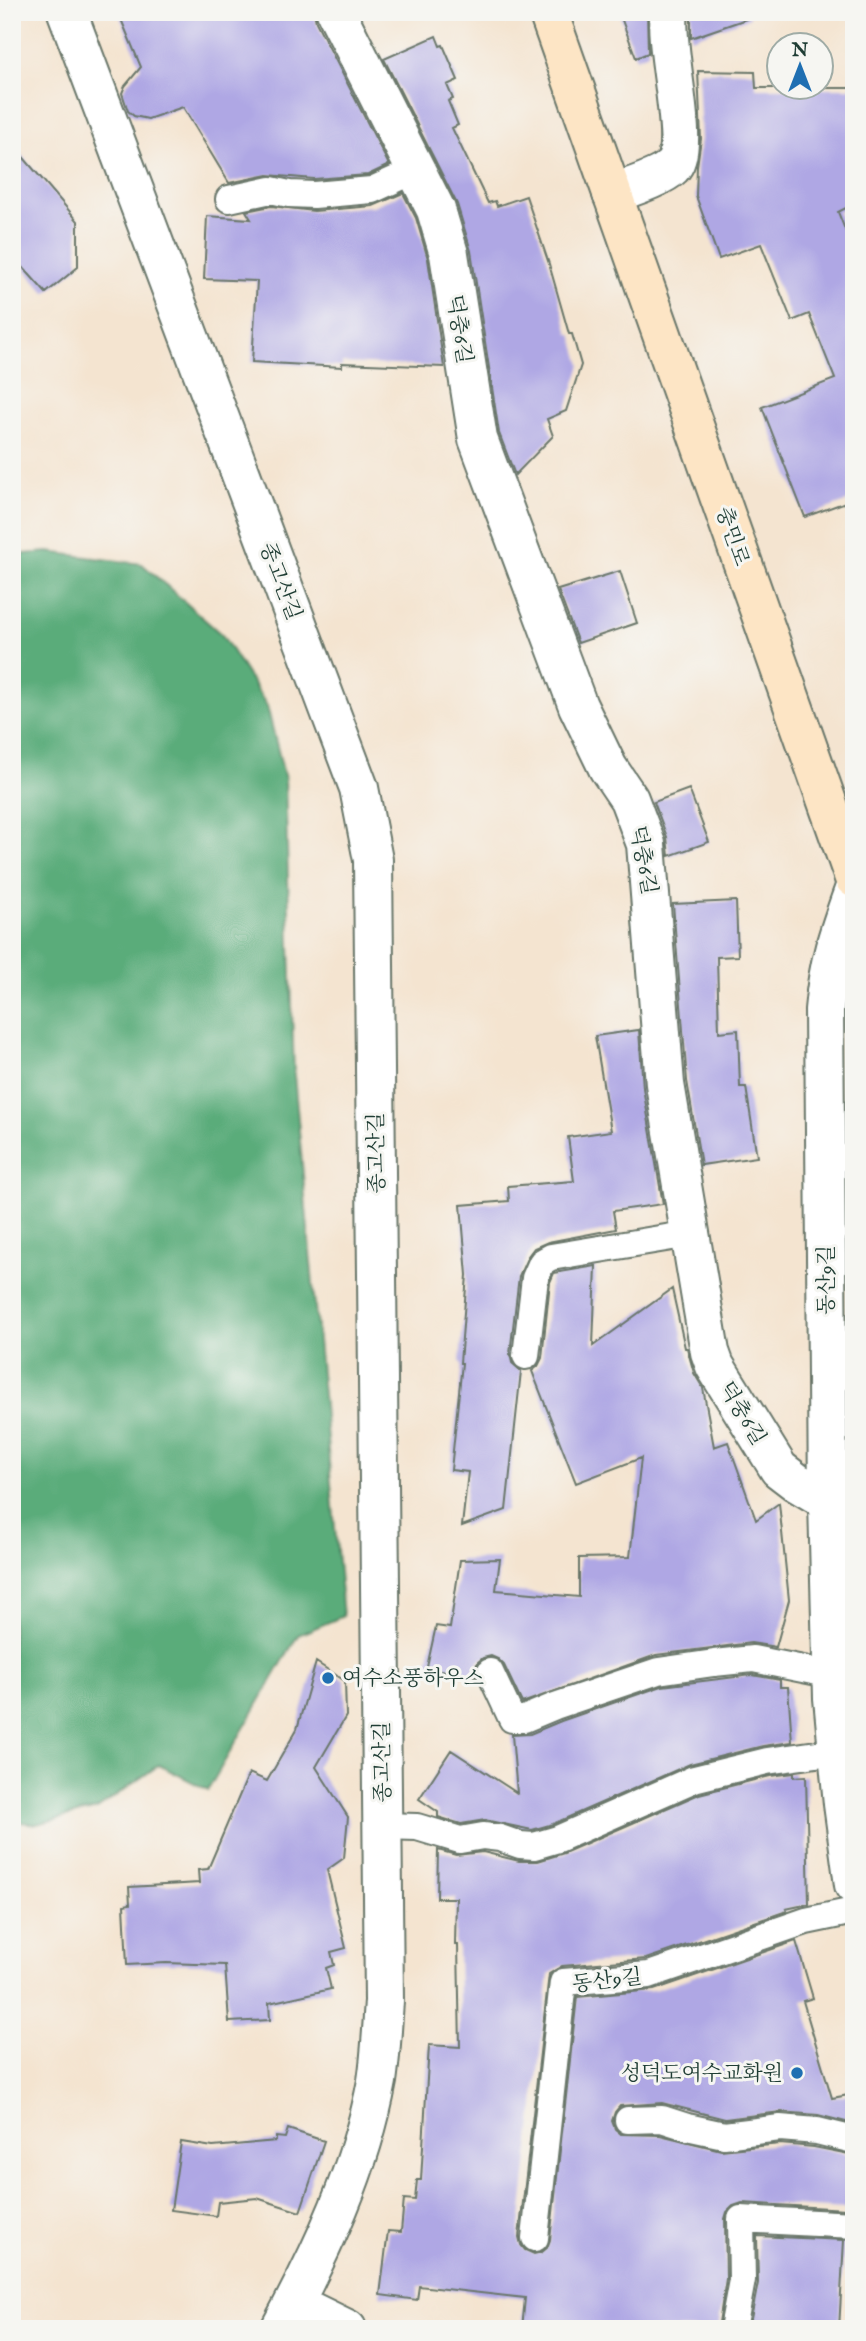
<svg xmlns="http://www.w3.org/2000/svg" width="866" height="2341" viewBox="0 0 866 2341" font-family="'IM FELL English','Noto Serif KR',serif">
  <rect width="100%" height="100%" fill="#f6f6f2"/>
  <filter id="ink" filterUnits="userSpaceOnUse"><feTurbulence type="fractalNoise" baseFrequency=".0143" numOctaves="2"/><feDisplacementMap in="SourceGraphic" scale="14" xChannelSelector="R" yChannelSelector="G"/><feConvolveMatrix kernelMatrix="1 2 1 2 8 2 1 2 1" color-interpolation-filters="sRGB"/></filter>
  <filter id="wash" filterUnits="userSpaceOnUse"><feTurbulence type="fractalNoise" baseFrequency=".00686" numOctaves="4" result="noise"/><feDisplacementMap in="SourceGraphic" scale="28" xChannelSelector="R" yChannelSelector="G"/><feGaussianBlur stdDeviation="1.57" result="paint"/><feColorMatrix in="noise" values="0 0 0 0 0 0 0 0 0 0 0 0 0 0 0 0 0 1.4 0 .05"/><feComposite in="paint" operator="in"/></filter>
  <g filter="url(#wash)">
    <rect width="100%" height="100%" fill="#f4e4d0"/>
    <path fill="#5aac7a" stroke="#3c7457" stroke-width="2" d="M48 552 142 564 222 635 267 706 285 779 294 1075 343 1616 298 1635 208 1790 159 1765 97 1809 37 1824 12 1821V555Z"/>
    <g id="blocks">
      <path fill="#afa7e4" d="M118 12H314L316 22 389 165 368 175 314 179 268 175 229 183 183 107 148 119 134 116 128 111 122 93 125 86 141 67Z
        M619 12H647L648 53 636 58Z
        M691 12H748L749 18 691 38Z
        M436 36 440 46 443 45 458 80 447 85 453 99 448 101 458 125 452 128 488 203 495 201 497 206 526 196 549 264 569 334H572L581 365 566 411 547 419 553 436 515 475 499 433 471 251 457 204 384 59Z
        M698 71 755 72 756 88H854V204L838 212 854 252V499L805 517 762 407 835 379 809 314 792 321 761 244 719 259 696 196 697 166 701 139Z
        M12 144 78 221V267L46 293 12 255Z
        M403 193 416 218 428 259 444 367 342 363V367L252 362 257 281 204 279 207 216 251 219 246 211 271 206 314 211 373 206Z
        M620 571 637 623 578 643 558 590Z
        M689 789 709 842 669 856 667 837 654 802Z
        M736 901 738 956 717 957 719 1032 738 1030 740 1087H746L757 1157 701 1165 687 1081 673 904Z
        M639 1030 643 1088 663 1204 613 1211 616 1229 548 1242 534 1248 528 1256 519 1276 510 1354 512 1363 521 1371 506 1510 462 1526 468 1472 451 1470 462 1363H460L467 1275 461 1205 509 1201 508 1186 574 1181 568 1137 611 1131 595 1036Z
        M596 1266 593 1346 672 1289 685 1348H687L694 1373 703 1388 714 1447 728 1442 756 1520 779 1503 789 1600 776 1647 751 1643 656 1655 522 1703 504 1665 498 1659 491 1656 483 1658 478 1662 474 1670 476 1678 427 1667 436 1626 450 1628 460 1560 500 1559 496 1590 579 1597V1558L630 1557 641 1458 576 1483 532 1371 538 1366 542 1358 550 1282 554 1273Z
        M316 1662 345 1681 346 1716 316 1767 348 1817 344 1858 327 1870 346 1948 331 1952 334 1965 326 1968 331 1989 269 2003 270 2020 229 2022 225 1965 166 1963 127 1965 124 1905 130 1904 129 1887 199 1883 198 1870 208 1869 249 1773 267 1781 297 1729Z
        M752 1675 780 1680V1687H788L792 1742 763 1746 690 1764 553 1824 532 1830 485 1820 461 1824 438 1817V1812L419 1799 451 1750 517 1793 512 1735 530 1734 561 1721 662 1686Z
        M794 1773V1777L806 1776 809 1904 786 1909 787 1911 646 1959 562 1966 549 1974 519 2237 521 2245 525 2250 534 2254 542 2252 547 2248 550 2240 577 1997 654 1990 796 1941 813 1998 803 2001 832 2098 854 2094V2124L818 2115 781 2112 725 2119 662 2103 620 2106 615 2112 612 2121 615 2129 621 2134 660 2135 721 2150 780 2144 814 2147 854 2155V2207H846V2209L742 2203 733 2206 727 2212 725 2219 726 2279 718 2329H522L525 2298 419 2286 417 2300 380 2295 388 2231 401 2232 404 2199 415 2200 417 2180H421L429 2045 460 2047 458 1945H455L456 1898H437L438 1850 456 1855 483 1852 519 1861H538L564 1853 699 1794 770 1776Z
        M288 2129 324 2141 300 2212 257 2198 218 2202 216 2216 171 2210 181 2142 213 2147 276 2141V2137L285 2138Z
        M757 2236 844 2240 839 2329H749L758 2283Z"/>
    </g>
  </g>
  <g filter="url(#ink)">
    <use href="#blocks" fill-opacity="0" stroke="#6a776b" stroke-width="2"/>
    <g fill="none" stroke-linecap="round" stroke-linejoin="round">
      <g stroke="#6a776b" stroke-width="30">
        <path id="lane" d="M229 199 271 190 289 194 314 195 372 190 416 170
          M526 1356 535 1278 542 1262 551 1257 690 1234
          M490 1672 512 1719H524L555 1706 658 1671 714 1663 753 1659 833 1675
          M382 1826 417 1827 460 1840 483 1836 500 1838 520 1845 534 1846 558 1839 694 1779 767 1761 838 1751
          M628 2120 662 2119 687 2127 724 2135 780 2128 817 2131 854 2140
          M535 2238 563 1982 649 1975 806 1921 854 1911
          M733 2329 742 2280 741 2219 854 2225"/>
      </g>
      <g stroke="#6a776b" stroke-width="42">
        <path id="street" d="M67 12 359 788 373 860 384 2001C382 2028 381 2055 377 2081 361 2168 322 2251 280 2329
          M336 12 436 210 449 254 478 439 578 706 608 768 629 799 646 844 665 1084 710 1352 715 1366 779 1469 796 1482 828 1501
          M612 194C628 188 661 178 672 167 692 148 663 46 669 12
          M854 890C838 934 828 963 824 1010L828 1501 833 1698 843 1804 854 1885
          M294 2303 347 2329"/>
      </g>
      <g stroke="#6a776b" stroke-width="42">
        <path id="secondary" d="M548 12 854 878"/>
      </g>
      <use href="#lane" stroke="#fff" stroke-width="26"/>
      <use href="#street" stroke="#fff" stroke-width="38"/>
      <use href="#secondary" stroke="#fde5c5" stroke-width="38"/>
    </g>
  </g>
  <g fill="#1f6fb2" stroke="#f6f6f2" stroke-width="2.5">
    <circle cx="328" cy="1678" r="7"/>
    <circle cx="797" cy="2073" r="7"/>
  </g>
  <g text-anchor="middle" stroke-width="6" stroke-linejoin="round" paint-order="stroke">
    <g font-size="21" fill="#1f3d34" stroke="#f6f6f2">
      <text transform="translate(460 329) rotate(81)" y="7">덕충6길</text>
      <text transform="translate(733 536) rotate(71)" y="7">충민로</text>
      <text transform="translate(281 581) rotate(69)" y="7">종고산길</text>
      <text transform="translate(644 860) rotate(80)" y="7">덕충6길</text>
      <text transform="translate(376 1153) rotate(-91)" y="7">종고산길</text>
      <text transform="translate(826 1280) rotate(-90)" y="7">동산9길</text>
      <text transform="translate(743 1413) rotate(59)" y="7">덕충6길</text>
      <text transform="translate(382 1762) rotate(-91)" y="7">종고산길</text>
      <text transform="translate(607 1980) rotate(-7)" y="7">동산9길</text>
    </g>
    <g font-size="21" fill="#1f3d34" stroke="#f6f6f2" text-anchor="start">
      <text x="342" y="1685">여수소풍하우스</text>
      <text x="783" y="2080" text-anchor="end">성덕도여수교화원</text>
    </g>
  </g>
  <rect width="866" height="2341" fill="none" stroke="#f6f6f2" stroke-width="42"/>
  <g transform="translate(800 66)"><circle r="33" fill="#f6f6f2" stroke="#a0aca6" stroke-width="2"/>
  <path d="M0-5L12 26L0 18L-12 26Z" fill="#1f6fb2"/>
  <text y="-10" font-size="19" font-weight="bold" text-anchor="middle" fill="#1f3d34">N</text>
  </g>
</svg>
